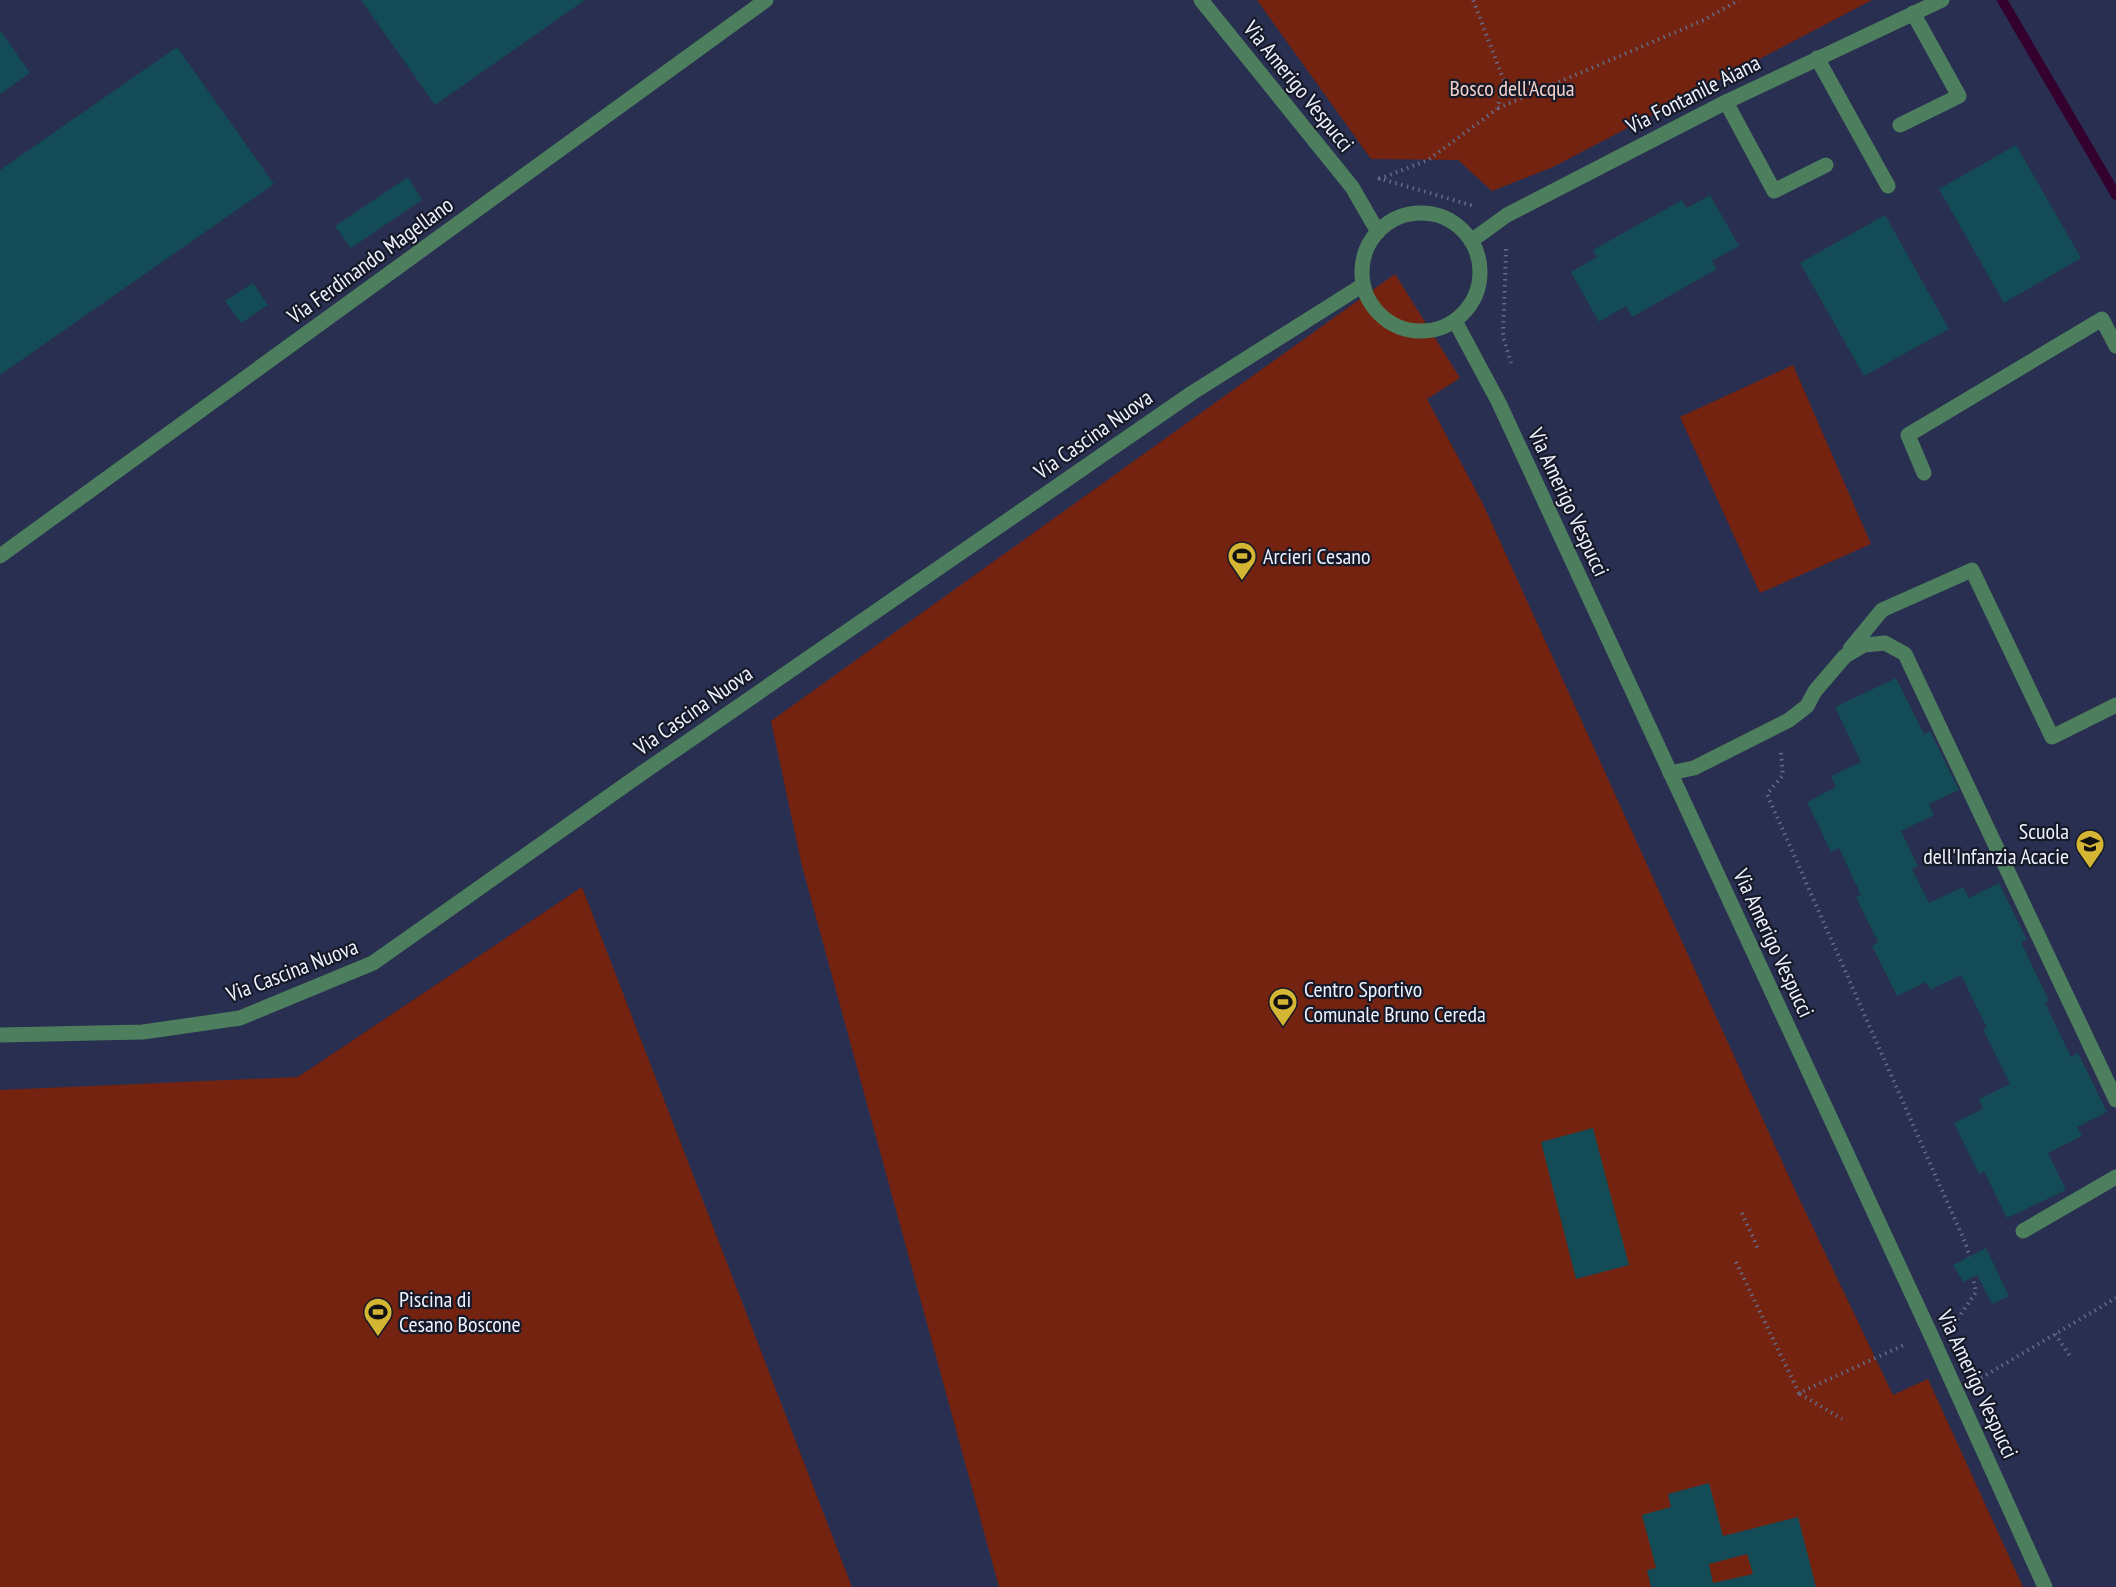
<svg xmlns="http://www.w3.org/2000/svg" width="2116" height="1587" viewBox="0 0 2116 1587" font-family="'PT Sans Narrow',sans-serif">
  <rect width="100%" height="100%" fill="#292f50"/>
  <path fill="#742310" d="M1257 0H1872L1553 167 1492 191 1458 160 1371 159Z
    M1395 274 1460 378 1427 399 1483 504 1795 1190 1893 1395 1928 1379 2023 1587H999L802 866 771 721Z
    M1793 365 1871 544 1760 593 1680 417Z
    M582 887 852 1587H0V1090L298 1077Z"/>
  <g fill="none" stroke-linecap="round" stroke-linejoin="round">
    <path stroke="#34012e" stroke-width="10" d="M2002 0 2116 195"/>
  </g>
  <path fill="#134b56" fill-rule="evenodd" d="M361 0H585L435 105Z
    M0 30 30 73 0 94Z
    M177 47 274 184 0 375V170Z
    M2016 145 2081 258 2004 303 1939 189Z
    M408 177 422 200 351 248 335 226Z
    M1710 195 1739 246 1712 261 1717 269 1632 317 1626 306 1599 322 1571 272 1597 257 1593 250 1682 200 1687 208Z
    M1885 215 1949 329 1864 376 1800 263Z
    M253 283 268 305 241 323 225 301Z
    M1896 678 1924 734 1930 731 1959 790 1929 804 1934 815 1901 831 1918 866 1912 869 1929 903 1963 887 1969 898 1999 883 2027 940 2021 942 2049 1001 2045 1003 2071 1057 2078 1053 2107 1112 2077 1127 2082 1136 2048 1153 2066 1190 2007 1218 1984 1171 1979 1174 1954 1123 1983 1109 1979 1099 2010 1084 1983 1029 1987 1028 1961 975 1930 990 1926 982 1897 996 1872 946 1878 942 1856 897 1861 895 1839 848 1831 852 1807 802 1836 787 1831 776 1861 762 1835 707Z
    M1593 1128 1629 1265 1576 1279 1541 1142Z
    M1986 1248 2009 1296 1992 1304 1977 1275 1963 1282 1953 1265Z
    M1709 1483 1723 1536 1798 1517 1816 1587H1651L1647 1570 1656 1568 1642 1515 1671 1507 1668 1494ZM1747 1554 1753 1574 1713 1583 1709 1564Z"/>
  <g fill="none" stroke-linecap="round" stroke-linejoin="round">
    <path stroke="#656a85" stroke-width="4" stroke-dasharray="1.5 4.5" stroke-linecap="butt" d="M1498 108 1704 20 1739 0
      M1378 178 1474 206
      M1379 179 1428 160 1497 109 1504 81 1473 0
      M1506 249 1503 337 1511 363
      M1781 753 1783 775 1767 794 1967 1247 1969 1257
      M1742 1213 1759 1251
      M1736 1262 1799 1393 1906 1344
      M1954 1324 1976 1292 1973 1277
      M2055 1334 2072 1359
      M1981 1378 2116 1298
      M1800 1394 1842 1419"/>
    <path stroke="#4d7f5e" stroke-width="15" d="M1817 58 1888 186
      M1726 102 1774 191 1826 165
      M1900 125 1959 96 1913 13
      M1924 473 1908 435 2102 319 2116 346
      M1850 649 1882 610 1972 570 2052 737 2116 705
      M1670 773 1694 768 1789 720 1807 706 1815 691 1845 656 1864 645 1885 643 1905 654 2116 1100
      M2023 1231 2116 1177"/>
    <path stroke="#4d7f5e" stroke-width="15" d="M1201 0 1352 187 1378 232
      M1362 272a59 59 0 1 1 118 0a59 59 0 1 1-118 0Z
      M1471 241 1507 215 1726 102 1942 0
      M1455 321 1499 403 1930 1333 2045 1587
      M0 556 766 0
      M0 1035 143 1032 240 1018 373 963 645 771 1192 393 1363 285"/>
  </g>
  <defs>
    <g id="stadium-pin" transform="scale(1.5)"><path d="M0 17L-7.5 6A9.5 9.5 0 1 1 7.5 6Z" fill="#d5b534" stroke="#161928"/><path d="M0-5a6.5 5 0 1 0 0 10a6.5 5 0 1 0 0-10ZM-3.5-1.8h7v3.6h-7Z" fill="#111"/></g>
    <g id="school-pin" transform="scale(1.5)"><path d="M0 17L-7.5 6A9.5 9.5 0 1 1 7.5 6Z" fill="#d5b534" stroke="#161928"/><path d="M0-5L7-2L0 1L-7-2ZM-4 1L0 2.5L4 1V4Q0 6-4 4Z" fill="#111"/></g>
  </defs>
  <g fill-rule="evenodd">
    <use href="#stadium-pin" x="1242" y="556"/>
    <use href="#school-pin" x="2090" y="844"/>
    <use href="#stadium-pin" x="1283" y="1002"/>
    <use href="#stadium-pin" x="378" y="1312"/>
  </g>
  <g text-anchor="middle" stroke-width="4.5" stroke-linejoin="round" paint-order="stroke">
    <g font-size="22" fill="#eef1fe" stroke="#161928">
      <text transform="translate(1299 86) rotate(51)" y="8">Via Amerigo Vespucci</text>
      <text transform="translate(1693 94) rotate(-27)" y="8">Via Fontanile Aiana</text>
      <text transform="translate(370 260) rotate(-36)" y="8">Via Ferdinando Magellano</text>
      <text transform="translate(1093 434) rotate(-35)" y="8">Via Cascina Nuova</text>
      <text transform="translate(1569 502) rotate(65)" y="8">Via Amerigo Vespucci</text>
      <text transform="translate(693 710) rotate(-35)" y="8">Via Cascina Nuova</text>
      <text transform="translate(1774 943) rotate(65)" y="8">Via Amerigo Vespucci</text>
      <text transform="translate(292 970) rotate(-21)" y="8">Via Cascina Nuova</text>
      <text transform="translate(1978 1384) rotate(65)" y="8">Via Amerigo Vespucci</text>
    </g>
    <g font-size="22" fill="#f2d1c9" stroke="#161928">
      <text x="1512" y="96">Bosco dell'Acqua</text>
    </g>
    <g font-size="22" fill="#eef1fe" stroke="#161928" text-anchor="start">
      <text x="1263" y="564">Arcieri Cesano</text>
      <text x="2069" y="839" text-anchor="end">Scuola<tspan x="2069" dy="25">dell'Infanzia Acacie</tspan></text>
      <text x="1304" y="997">Centro Sportivo<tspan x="1304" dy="25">Comunale Bruno Cereda</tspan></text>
      <text x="399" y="1307">Piscina di<tspan x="399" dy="25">Cesano Boscone</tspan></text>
    </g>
  </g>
</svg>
